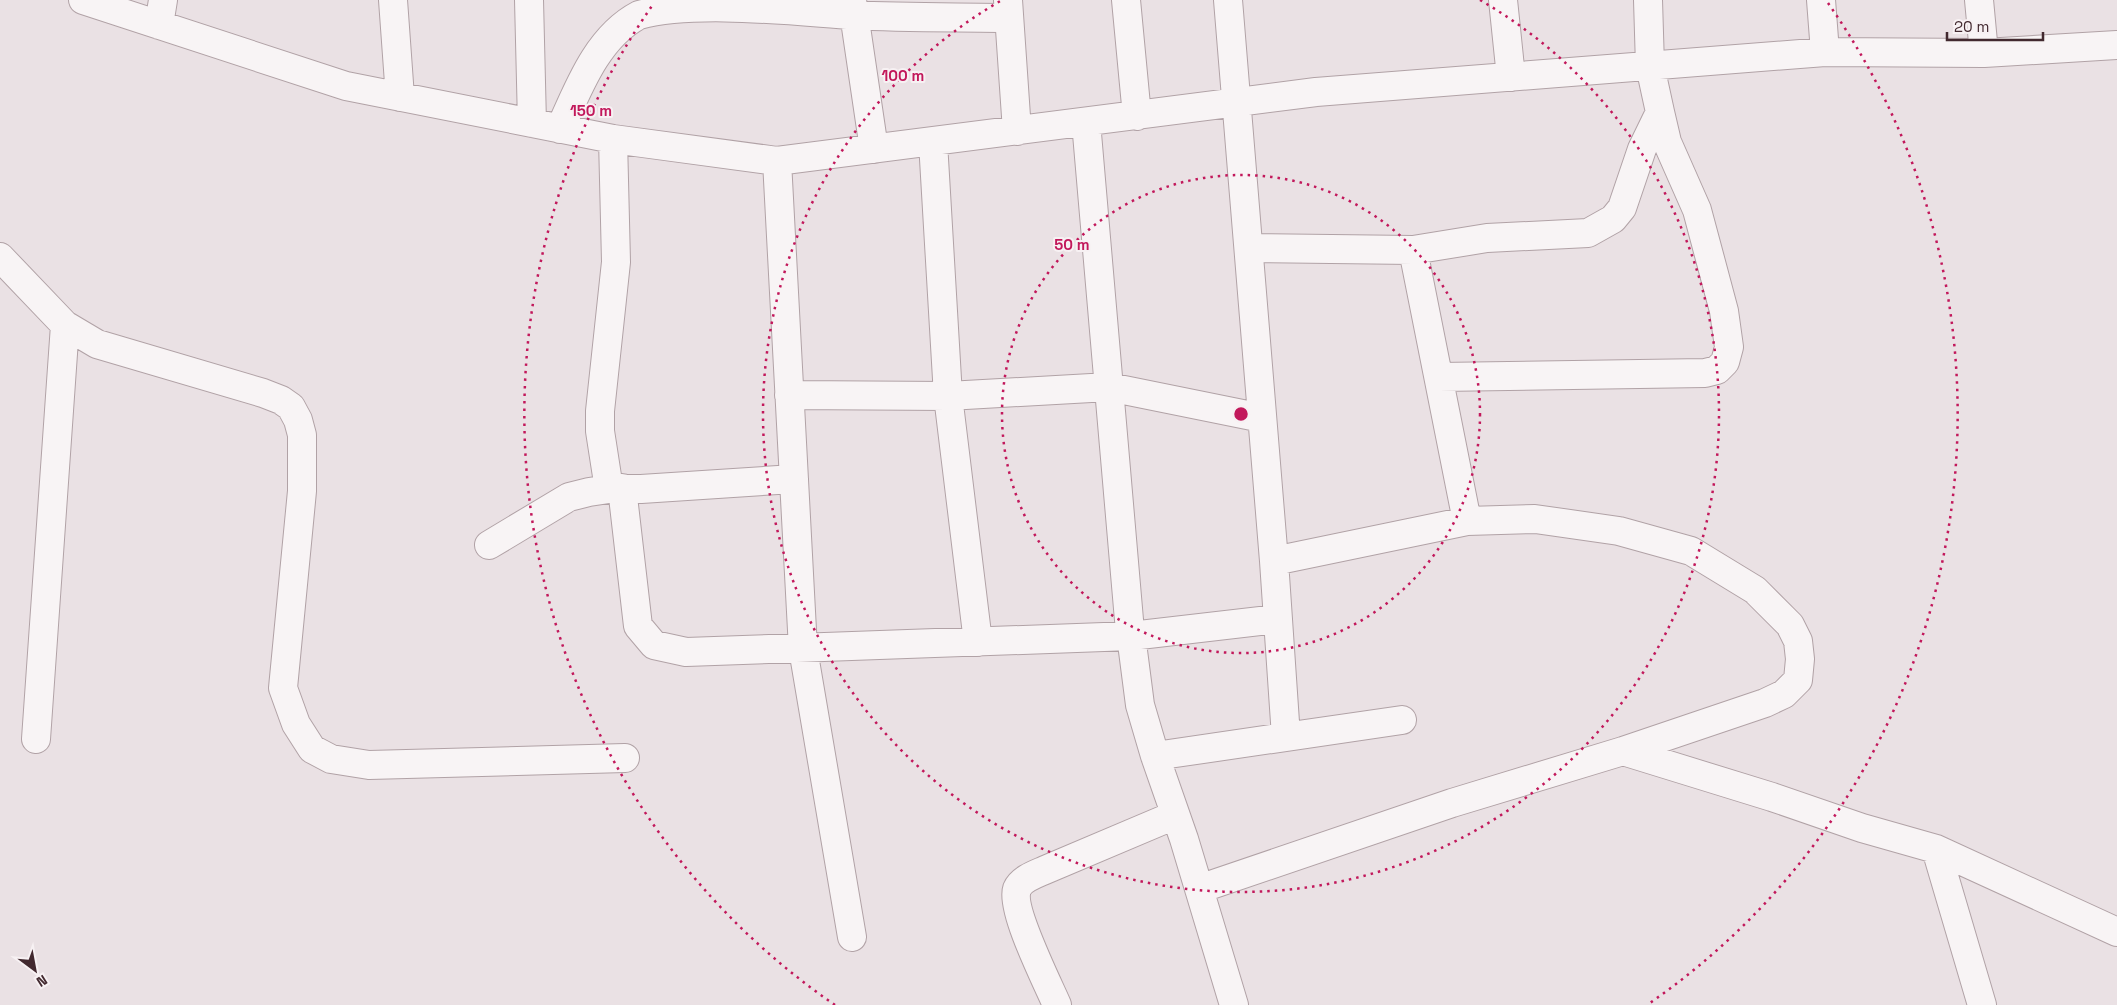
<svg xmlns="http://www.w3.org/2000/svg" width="2117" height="1005" viewBox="0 0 2117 1005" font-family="'Space Grotesk',sans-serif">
  <rect width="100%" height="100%" fill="#eae1e4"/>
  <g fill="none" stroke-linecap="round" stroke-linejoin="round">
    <g stroke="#b1a2a6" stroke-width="30">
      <path id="minor" d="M83 0 346 86 613 139 777 161 1316 92 1825 52 1984 53 2117 45
        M393 0 400 97
        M529 0 532 123
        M852 0 874 149
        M1008 0 1017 131
        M1126 0 1137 116
        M1228 0 1274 561 1286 737
        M1503 0 1511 77
        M1821 0 1825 52
        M1979 0 1984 53
        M159 25 163 0
        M1086 122 1129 620 1140 705 1155 756 1184 839 1234 1005
        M560 129C578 89 597 37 639 15 694 0 791 11 853 15 905 18 957 17 1009 18
        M933 142 948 396 978 642
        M777 161 803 649 852 937
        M1249 248 1413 250 1487 238 1588 233 1613 219 1622 208 1642 149 1660 112
        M1413 250 1467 521
        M0 257 65 325 97 344 263 393 281 400 291 407 298 420 302 435V491L283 688 296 724 312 749 331 759 369 765 625 758
        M1439 377 1705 373 1717 370 1725 362 1729 347 1724 311 1697 210 1667 142 1660 112 1650 66 1648 0
        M789 395 948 396 1109 387 1262 418
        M622 488 638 626 654 645 686 652 1131 636 1278 619
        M609 489 600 431V411L616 262 613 139
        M489 545 569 497 589 492 609 489H641L794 479
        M36 739 65 325
        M1623 751 1772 797 1862 828 1936 849 2117 932
        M1155 756 1402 720
        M1936 849 1982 1005
        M1199 889 1452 803 1623 751 1765 703 1784 694 1798 680 1800 659 1798 641 1790 625 1755 590 1691 551 1619 531 1535 519 1467 521 1274 561
        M1057 1005C1048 984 1010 909 1017 889 1021 879 1036 874 1045 870L1175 815"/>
    </g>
    <use href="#minor" stroke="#f8f4f5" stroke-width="28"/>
  </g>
  <g fill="none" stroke="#c2185b" stroke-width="2.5" stroke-dasharray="2.5 5">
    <circle cx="1241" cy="414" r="239"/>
    <path d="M1480 0A478 478 0 1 1 1002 0"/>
    <path d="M835 1005A717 717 0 0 1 654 3M1828 3A717 717 0 0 1 1647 1005"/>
  </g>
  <circle cx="1241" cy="414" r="8" fill="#c2185b" stroke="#f7f1f3" stroke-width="2.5"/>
  <g font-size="15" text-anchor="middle" font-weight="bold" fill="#c2185b" stroke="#f7f1f3" stroke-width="4" stroke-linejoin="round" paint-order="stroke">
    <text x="903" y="81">100 m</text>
    <text x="591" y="116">150 m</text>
    <text x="1072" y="250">50 m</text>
  </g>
  <g transform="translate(35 970) rotate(148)" stroke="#f7f1f3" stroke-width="4" paint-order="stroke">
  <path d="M0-4L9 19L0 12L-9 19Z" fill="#42292f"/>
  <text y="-8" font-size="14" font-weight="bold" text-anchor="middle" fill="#42292f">N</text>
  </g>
  <path d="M1947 32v8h96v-8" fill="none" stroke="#42292f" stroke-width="2.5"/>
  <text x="1954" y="32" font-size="15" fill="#42292f" stroke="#f7f1f3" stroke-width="4" paint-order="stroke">20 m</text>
</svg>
